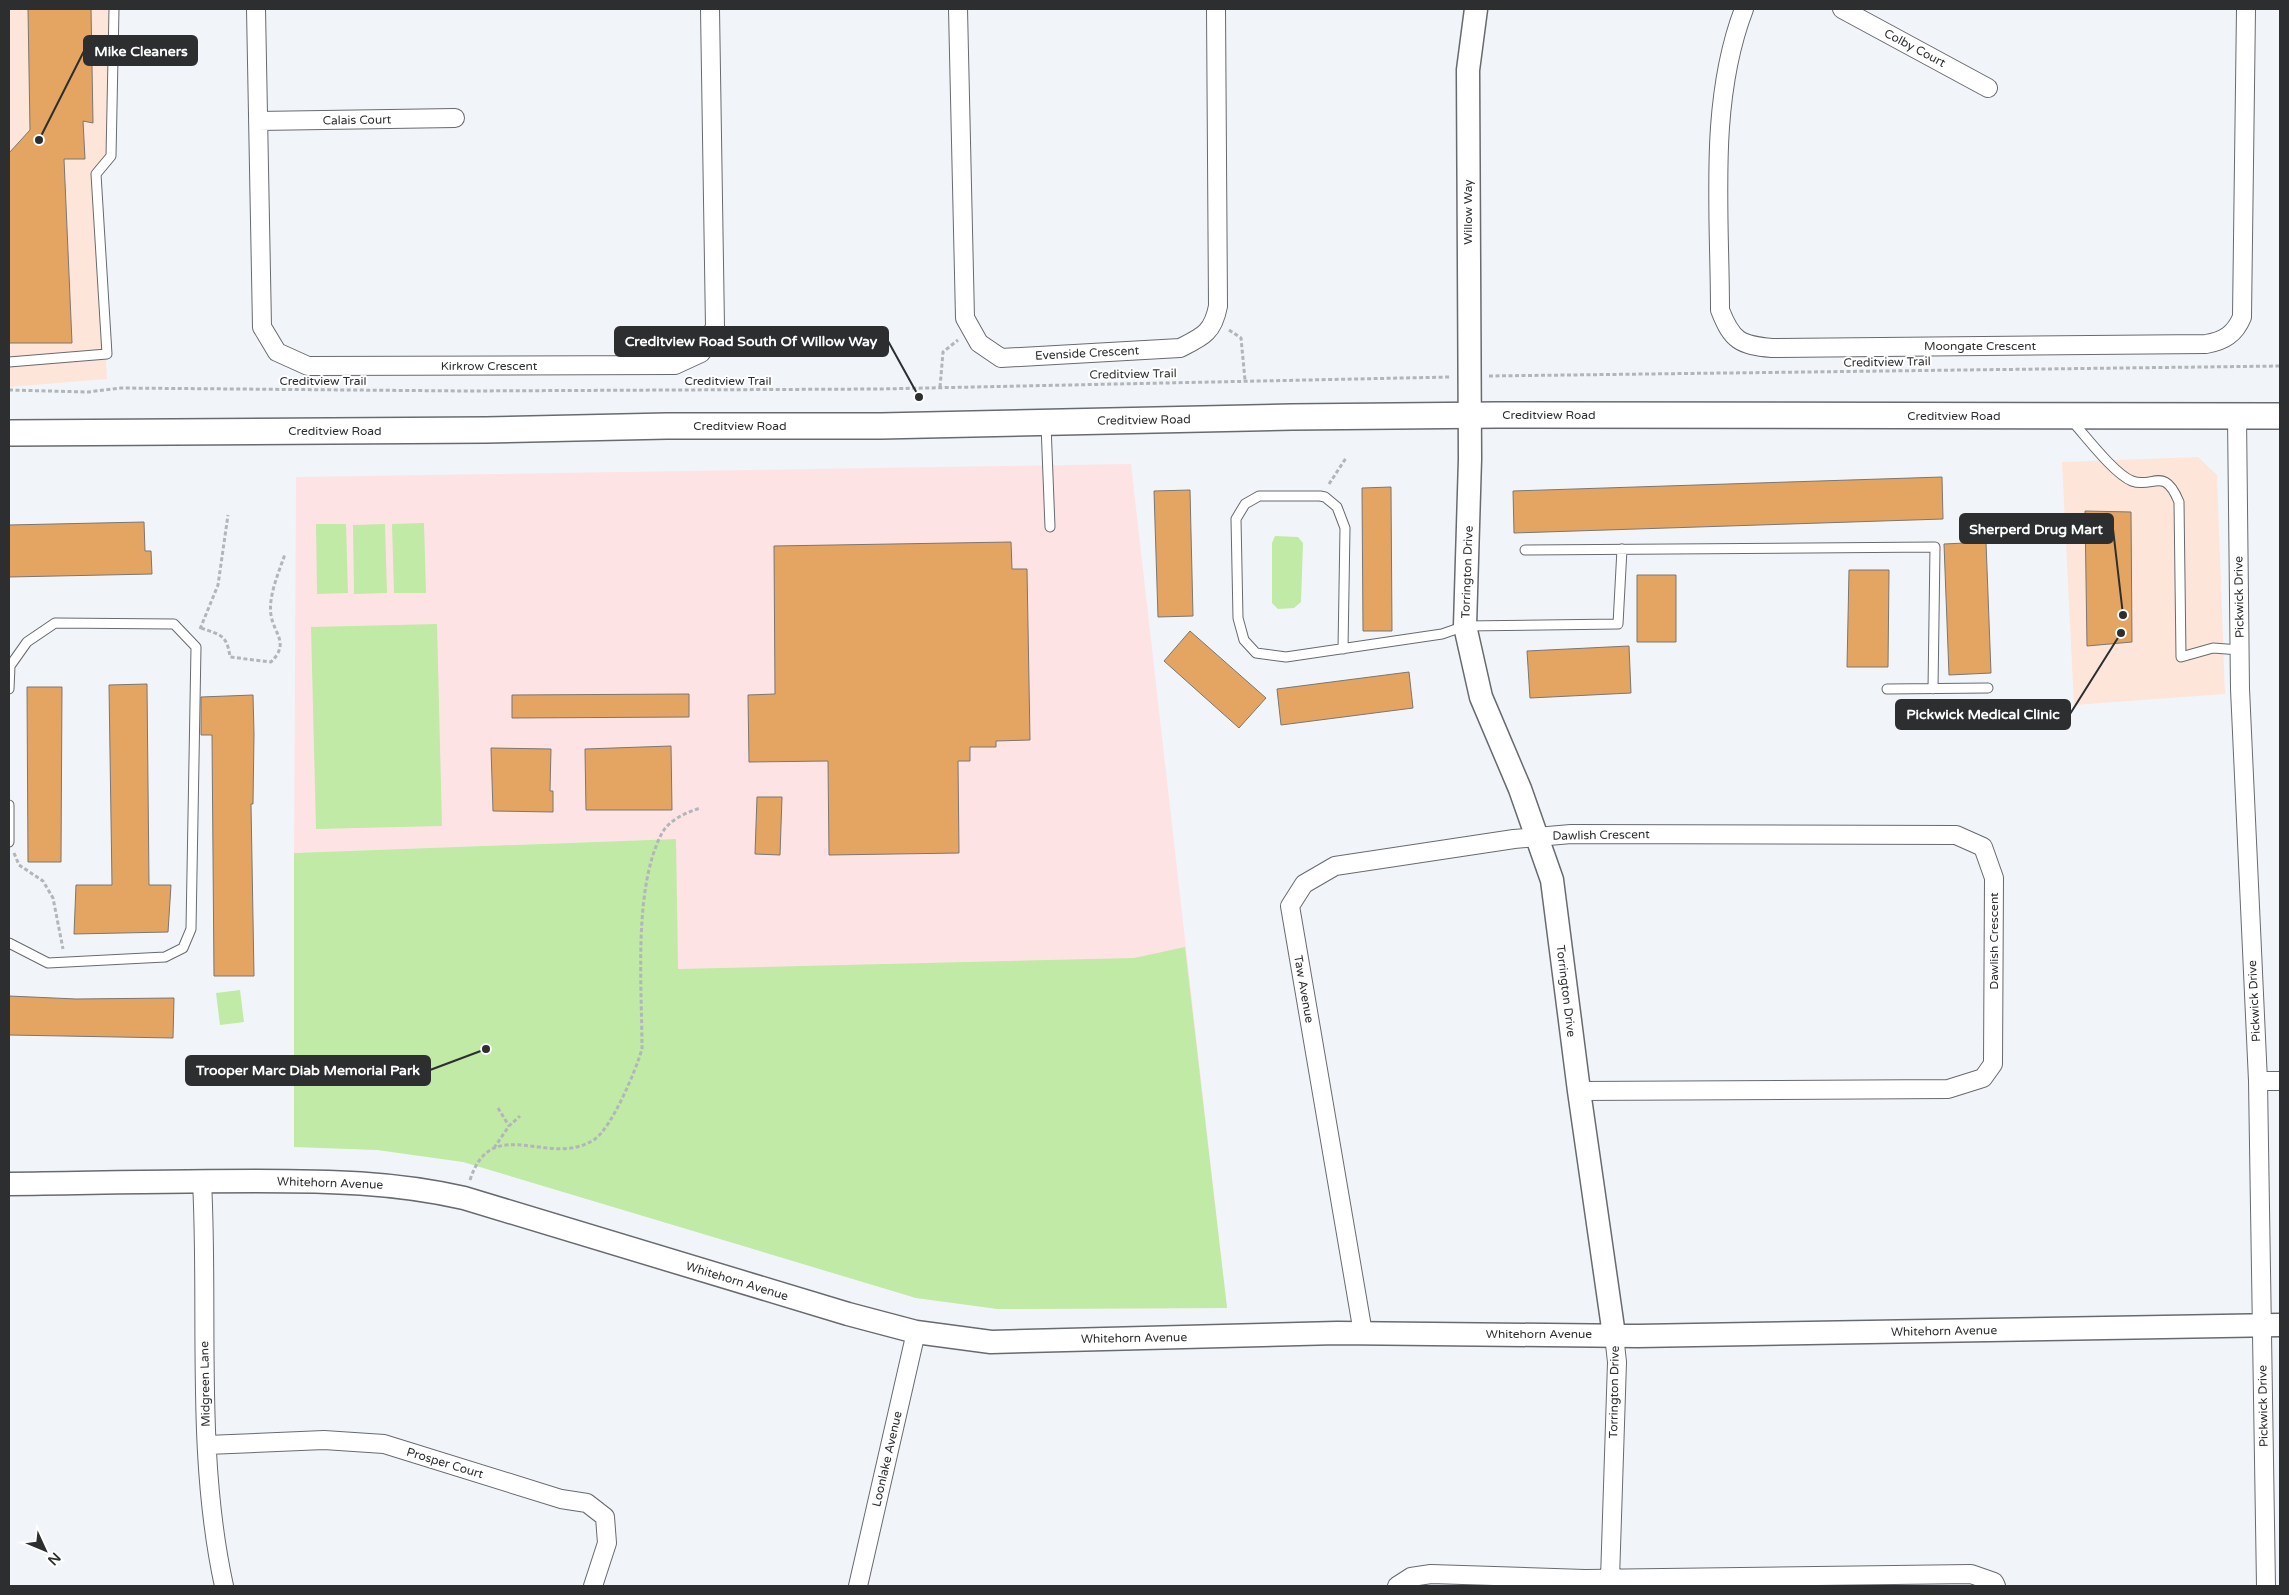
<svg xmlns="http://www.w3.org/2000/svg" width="2289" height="1595" viewBox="0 0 2289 1595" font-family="'Varela Round',sans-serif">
  <rect width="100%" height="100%" fill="#f1f5f9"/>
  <path fill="#fde5da" d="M9 9H114L111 156 96 174 107 379 9 387Z
    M2198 457 2217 475 2225 694 2074 705 2062 462Z"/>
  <path fill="#fee3e5" d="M1131 464 1227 1308 998 1309 916 1298 658 1219 676 839 294 853 296 477Z"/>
  <path fill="#c0eaa5" d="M424 523 426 593H394L392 524Z
    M316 524H346L348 593 317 594Z
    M385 524 387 593 354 594 353 525Z
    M1275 536 1298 537 1303 543 1301 602 1294 608 1278 609 1272 603V543Z
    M437 624 442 826 316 829 311 627Z
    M676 839 678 969 1134 958 1185 947 1227 1308 998 1309 916 1298 463 1162 377 1150 294 1147V853Z
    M240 990 244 1022 220 1025 216 993Z"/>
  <path fill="#e4a562" stroke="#7a7673" d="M28 9H91L93 123 83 121 85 159H64L72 343H9V153L30 130Z
    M1942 477 1943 519 1514 533 1513 491Z
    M1391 487 1392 631H1363L1362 488Z
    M1190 490 1193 616 1158 617 1154 491Z
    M2085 511 2131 512 2132 642 2087 646Z
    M144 522 145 551H151L152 574 9 577V525Z
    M1011 542 1012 569H1027L1030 740 996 741V747H970V761H958L959 853 829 855 828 761 749 762 748 695 775 694 774 546Z
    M1986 542 1991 673 1949 675 1944 544Z
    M1849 570H1889L1888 667H1847Z
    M1637 575H1676V642H1637Z
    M1190 631 1266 698 1239 728 1164 661Z
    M1629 646 1631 693 1530 698 1527 651Z
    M1409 672 1413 708 1281 725 1277 689Z
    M147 684 149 885H171L168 932 74 934 76 885H112L109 685Z
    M27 687H62L61 862H28Z
    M689 694V717L512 718V695Z
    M253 695 254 734 253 804H251L254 976H214L212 735H201V697Z
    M671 746 672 810H586L585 749Z
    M491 748 551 749 550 791H553V812L493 811Z
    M757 797H782L780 855 755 854Z
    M9 996 76 999 174 998 173 1038 9 1035Z"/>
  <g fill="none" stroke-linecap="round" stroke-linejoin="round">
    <g stroke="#676a6e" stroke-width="11">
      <path id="service" d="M9 362 107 354 96 174 111 156 114 9
        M2071 420C2085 435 2114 474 2132 481 2153 489 2164 465 2179 502L2181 657 2213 648 2240 650
        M1046 425 1050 527
        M1525 550 1935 547 1933 689
        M1343 649 1345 528 1337 507 1325 497 1320 496H1259L1245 504 1236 519 1238 618 1244 640 1256 653 1286 657 1442 634 1465 626 1618 624 1622 549
        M9 689 10 666 27 642 55 623 174 624 196 647 191 929 183 948 165 957 48 963 9 943
        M1887 689 1988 688
        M9 805V842"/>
    </g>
    <g stroke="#676a6e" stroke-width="20">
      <path id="minor" d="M256 9 262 327 277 352 308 366 675 365 701 353 715 327 710 9
        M958 9 965 318 979 343 1001 358 1180 348C1202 337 1213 333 1218 306L1216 9
        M1744 9C1708 103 1720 211 1720 310 1732 341 1740 345 1772 348L2206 344C2224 341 2235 334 2242 317L2246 9
        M1842 9 1988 88
        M258 121 455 118
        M2237 416 2240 689 2258 1081 2266 1586
        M2258 1081H2280
        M202 1181C209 1316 195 1453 224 1586
        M1363 1333 1290 906 1304 884 1335 866 1514 839 1571 834 1956 835 1983 847 1994 878 1993 1064 1983 1078 1948 1089 1579 1091
        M207 1445 324 1440 384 1444 561 1499 587 1503 605 1517 607 1543 593 1586
        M1610 1579 1617 1362 1614 1335
        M858 1586 916 1332
        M1397 1586 1411 1577 1431 1574 1585 1579 1971 1574 1994 1582 1996 1586"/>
    </g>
    <g stroke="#676a6e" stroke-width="25">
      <path id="tertiary" d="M1476 9 1468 70 1470 459 1465 626 1481 697 1520 789 1552 880 1579 1091 1614 1335
        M9 1184C91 1183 174 1181 256 1181 328 1181 394 1182 464 1198L848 1314 916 1332 991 1342 1337 1333 1638 1336 2280 1325"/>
    </g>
    <g stroke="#676a6e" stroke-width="28">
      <path id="secondary" d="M9 433 486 430 667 426H881L1292 417 1498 415 2280 416"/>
    </g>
    <path stroke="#b2b6b9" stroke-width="3" stroke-dasharray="4 2.5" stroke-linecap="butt" d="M1229 330 1241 338 1245 380
      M1489 376 2280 366
      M940 387 943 352 958 340
      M9 390 88 392 121 388 466 391 879 389 1450 377
      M1329 484 1346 458
      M201 628C221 635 227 635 230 657L271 662C290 643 274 634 271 615 268 596 279 572 285 554
      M200 629 218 585 228 515
      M14 853 19 865 43 881 53 898 63 949
      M498 1108 509 1126
      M494 1148 509 1126 520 1116
      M470 1180C492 1111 550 1170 595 1139 612 1127 636 1070 642 1049 642 986 633 888 662 833 670 819 686 813 700 808"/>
    <use href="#service" stroke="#fff" stroke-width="9"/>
    <use href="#minor" stroke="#fff" stroke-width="18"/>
    <use href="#tertiary" stroke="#fff" stroke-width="22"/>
    <use href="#secondary" stroke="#fff" stroke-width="25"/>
  </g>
  <g text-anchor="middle" stroke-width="4" stroke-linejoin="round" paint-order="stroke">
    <g font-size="12" fill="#2c2e2f" stroke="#fff">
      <text transform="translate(1915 48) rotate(28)" y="4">Colby Court</text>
      <text transform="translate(357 120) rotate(-1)" y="4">Calais Court</text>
      <text transform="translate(1468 212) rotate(-90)" y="4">Willow Way</text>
      <text x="1980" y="350">Moongate Crescent</text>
      <text transform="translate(1087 353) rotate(-3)" y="4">Evenside Crescent</text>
      <text transform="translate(1887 362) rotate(-1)" y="4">Creditview Trail</text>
      <text x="489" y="370">Kirkrow Crescent</text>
      <text transform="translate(1133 374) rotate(-1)" y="4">Creditview Trail</text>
      <text x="323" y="385">Creditview Trail</text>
      <text x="728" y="385">Creditview Trail</text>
      <text x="1549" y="419">Creditview Road</text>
      <text x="1954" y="420">Creditview Road</text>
      <text transform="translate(1144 420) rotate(-1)" y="4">Creditview Road</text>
      <text x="740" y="430">Creditview Road</text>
      <text x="335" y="435">Creditview Road</text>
      <text transform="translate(1467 572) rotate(-88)" y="4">Torrington Drive</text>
      <text transform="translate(2239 597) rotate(-91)" y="4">Pickwick Drive</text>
      <text transform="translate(1601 835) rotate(-1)" y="4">Dawlish Crescent</text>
      <text transform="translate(1994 941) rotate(-90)" y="4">Dawlish Crescent</text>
      <text transform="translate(1304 989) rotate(80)" y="4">Taw Avenue</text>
      <text transform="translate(1566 991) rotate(83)" y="4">Torrington Drive</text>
      <text transform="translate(2254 1001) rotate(-93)" y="4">Pickwick Drive</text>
      <text transform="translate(330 1183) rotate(2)" y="4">Whitehorn Avenue</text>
      <text transform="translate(737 1281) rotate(17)" y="4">Whitehorn Avenue</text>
      <text transform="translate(1944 1331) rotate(-1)" y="4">Whitehorn Avenue</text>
      <text x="1539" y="1338">Whitehorn Avenue</text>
      <text transform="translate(1134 1338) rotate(-1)" y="4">Whitehorn Avenue</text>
      <text transform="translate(205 1384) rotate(-91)" y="4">Midgreen Lane</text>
      <text transform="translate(1614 1392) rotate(-89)" y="4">Torrington Drive</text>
      <text transform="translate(2263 1406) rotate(-91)" y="4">Pickwick Drive</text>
      <text transform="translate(887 1459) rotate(-77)" y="4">Loonlake Avenue</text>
      <text transform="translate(445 1463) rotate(17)" y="4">Prosper Court</text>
    </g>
  </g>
  <path fill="none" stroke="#2c2e2f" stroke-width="2" d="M39 140L84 51M919 397L888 341M2123 615L2113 529M2121 633L2070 714M486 1049L430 1070"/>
  <g fill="#2c2e2f" stroke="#fff" stroke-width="2">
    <circle cx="39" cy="140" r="5"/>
    <circle cx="919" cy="397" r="5"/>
    <circle cx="2123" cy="615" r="5"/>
    <circle cx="2121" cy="633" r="5"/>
    <circle cx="486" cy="1049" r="5"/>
  </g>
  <g fill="#2c2e2f" stroke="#2c2e2f" stroke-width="2">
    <rect x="84" y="36" width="113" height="29" rx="5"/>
    <rect x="615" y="327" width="273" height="29" rx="5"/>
    <rect x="1960" y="514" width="153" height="29" rx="5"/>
    <rect x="1896" y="700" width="174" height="29" rx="5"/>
    <rect x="186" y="1056" width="244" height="29" rx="5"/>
  </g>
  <g font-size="14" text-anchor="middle" font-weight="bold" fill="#fff">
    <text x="141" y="56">Mike Cleaners</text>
    <text x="751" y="346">Creditview Road South Of Willow Way</text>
    <text x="2036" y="534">Sherperd Drug Mart</text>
    <text x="1983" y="719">Pickwick Medical Clinic</text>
    <text x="308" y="1075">Trooper Marc Diab Memorial Park</text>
  </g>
  <rect width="2289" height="1595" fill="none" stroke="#2c2e2f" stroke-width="20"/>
  <g transform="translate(45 1550) rotate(134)" stroke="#ffffff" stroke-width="4" paint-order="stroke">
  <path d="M0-4L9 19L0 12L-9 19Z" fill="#2c2e2f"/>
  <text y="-8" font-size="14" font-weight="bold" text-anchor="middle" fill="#2c2e2f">N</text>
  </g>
</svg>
